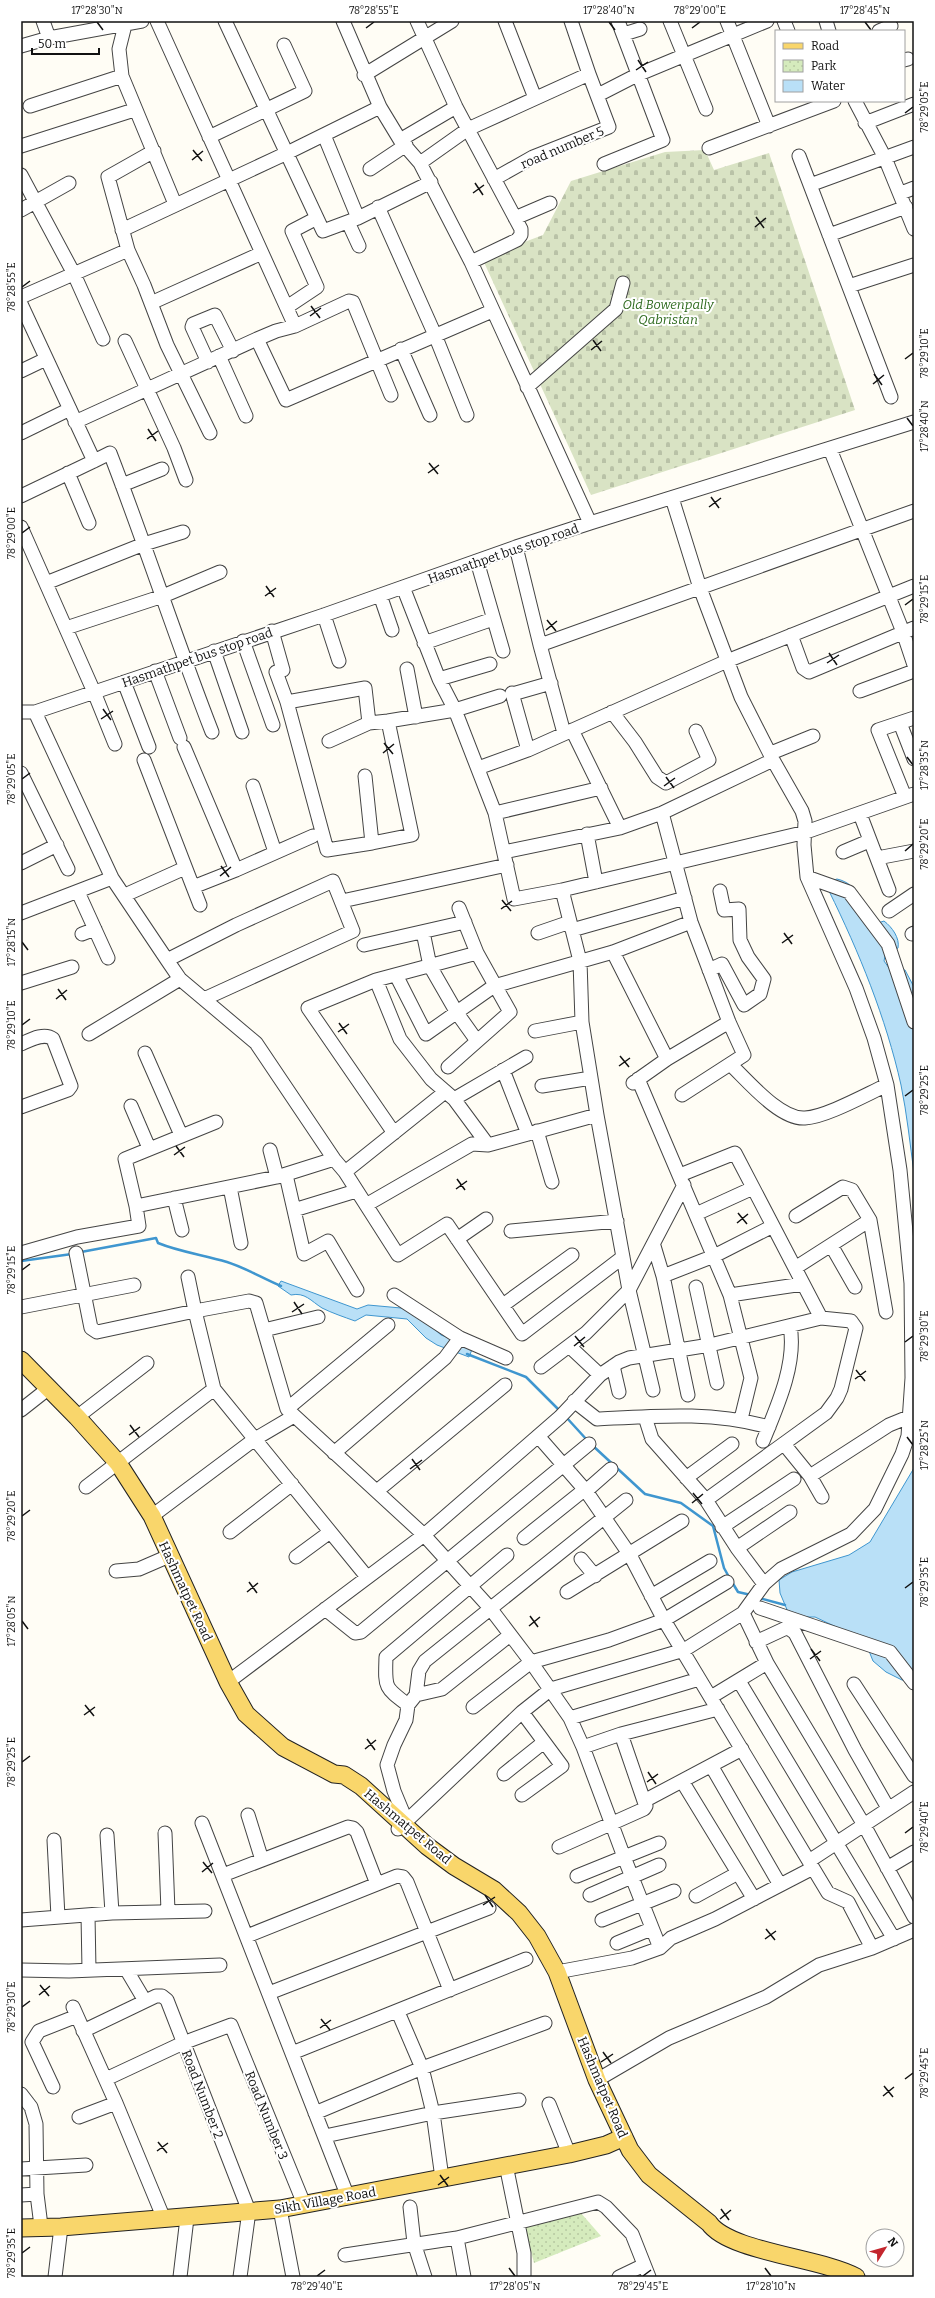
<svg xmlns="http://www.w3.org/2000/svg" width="935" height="2298" viewBox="0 0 935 2298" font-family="Bitter,serif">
  <defs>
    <pattern id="cemetery-stones" width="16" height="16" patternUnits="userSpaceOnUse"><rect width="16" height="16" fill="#d9e3c4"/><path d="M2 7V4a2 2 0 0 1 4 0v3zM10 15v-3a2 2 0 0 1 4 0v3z" fill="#b9c2a7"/></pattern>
    <pattern id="park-dots" width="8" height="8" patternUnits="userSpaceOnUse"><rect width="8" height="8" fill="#d5ebbd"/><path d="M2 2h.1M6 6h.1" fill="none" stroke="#b6c8a1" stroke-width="1.8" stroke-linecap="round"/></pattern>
  </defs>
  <rect width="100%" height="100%" fill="#fffdf5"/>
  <path fill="url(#cemetery-stones)" d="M705 150 714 170 769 153 855 410 591 495 482 258 543 235 571 181 665 152Z"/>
  <path fill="url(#park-dots)" d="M580 2212 601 2236 534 2263 524 2224Z"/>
  <path fill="#b9e0f7" stroke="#3f96cf" d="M837 879C860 884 864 909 878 923L884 921C892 927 900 938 898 948L885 956 884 961 889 968 905 970 914 987V1173C910 1144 907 1114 901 1085 886 1018 859 952 829 891L831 881Z
    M281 1281 357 1309 368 1305 412 1309 441 1335 473 1347 469 1357 437 1345 426 1338 407 1319 366 1315 355 1321C344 1317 332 1313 322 1308 311 1301 305 1292 291 1295L278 1286Z
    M914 1468V1681L902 1680 886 1672 873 1661 869 1651 847 1632 815 1617H806L788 1612 780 1593 779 1580 792 1572 849 1555 870 1542Z"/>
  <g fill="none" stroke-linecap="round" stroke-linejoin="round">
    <path stroke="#3f96cf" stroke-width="2.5" d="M81 1252 156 1238 158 1243C180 1252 204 1255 227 1262 246 1268 262 1278 281 1286
      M21 1261 72 1254
      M467 1354 526 1377 560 1411
      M566 1417 587 1440
      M592 1445 645 1494 681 1503 713 1526 724 1568 729 1577
      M732 1582 738 1592 751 1595
      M759 1598 785 1605"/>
    <g stroke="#444" stroke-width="15">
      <path id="minor" d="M43 21 49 38
        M126 21 119 49 122 76 175 204
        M157 21 295 326
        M225 21 323 231 358 218 431 182
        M417 21 456 107 521 229V235L517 240 471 262
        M505 21 535 98
        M670 21 706 109
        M727 21 769 126
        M784 21 788 31
        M826 21 829 31
        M879 31 891 26
        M624 34 640 29
        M21 46 49 38 142 21
        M904 60 908 59
        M364 75 452 21
        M598 95 637 75 767 21
        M855 101 885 158 914 229
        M30 106 122 76
        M865 123 914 104
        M324 135 358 218
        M209 137 305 91 284 45
        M400 140 456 107
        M21 146 134 110
        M709 148 834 101
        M154 151 108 177 128 250 144 285 167 345 210 433
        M799 156 891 397
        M420 163 468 129 589 74
        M604 164 663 140 618 21
        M370 169 406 145
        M21 175 74 274 103 339
        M494 179 533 157 609 127 589 74 571 21
        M810 185 914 147
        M901 193 914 188
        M378 207 435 335 467 415
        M21 210 69 183
        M515 218 550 203
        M348 222 359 246
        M122 230 287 153 380 107
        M829 235 906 207
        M849 286 914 265
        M21 297 128 250
        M151 303 262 253
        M21 304 94 461 110 453C146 546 176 640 212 732
        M287 307 317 287 292 231 317 218
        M257 339 286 400 492 311
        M125 341 174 448 186 480
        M401 349 430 415
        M219 356 246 416
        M208 362 192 327 193 324 215 315 233 351
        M21 371 46 359
        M527 387 616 309 623 283
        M75 422 257 339 276 331 295 326 349 301 353 302 391 395
        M21 433 70 409
        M830 449 903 632 914 665
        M68 473 89 523
        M122 485 162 469
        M21 496 94 461
        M590 523 914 422
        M21 527 94 692 115 744
        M516 547 540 645 914 511
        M477 561 503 651
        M46 583 144 544 183 532
        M403 587 439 679 455 710 495 813 514 899 562 890 806 832 914 794
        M380 595 392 630
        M324 615 339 661
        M66 628 163 596 220 572
        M272 631 283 670 276 672 287 702 327 850 372 843 365 776
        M791 635 803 668 809 672 914 628
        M243 641 273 725
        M424 643 493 619
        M540 645 564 733
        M214 651 242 732
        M407 669 416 717
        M155 671 180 738
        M439 679 490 664
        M124 682 149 747
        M860 691 914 671
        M512 693 528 750
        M516 693 551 683
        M287 702 365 688 369 723 388 721
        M21 712H35L324 615 516 547 590 523 471 262 420 163 400 140 380 107 343 21
        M35 712 112 878 167 960 180 979 256 1043 334 1159 345 1172 398 1255 447 1224 522 1334 623 1257
        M612 712 635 742 657 777 666 783 709 760 696 731
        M900 723 914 759
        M572 730 620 828
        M329 741 369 723
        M184 747 236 870
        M771 753 813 736
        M144 760 193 887 236 870 313 836
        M478 768 528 750 727 661 914 586
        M21 773 68 869
        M253 786 275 852
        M905 797 878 730 914 718
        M495 813 601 788
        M662 813 691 922 729 1022 744 1055 682 1095
        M860 814 889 890
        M587 834 596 882
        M372 843 412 835 388 721 455 710 500 696
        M504 852 620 828 662 813 773 760
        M843 852 869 841
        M877 858 914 851
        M21 863 57 845
        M807 877 849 892 888 944 914 1022
        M193 887 200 905
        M562 890 580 961 582 1022 597 1115 629 1290 653 1390
        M78 892 108 958
        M125 895 185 868
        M342 901 507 865
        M889 911 914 894
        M21 913 112 878
        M572 930 685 898
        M423 932 430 966 457 1013 477 1041
        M538 933 570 922
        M82 934 95 929
        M912 934 914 933
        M364 945 465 922
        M613 952 667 1059
        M167 960 236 925 333 881 353 931 204 999
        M709 970 722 964 744 1005 760 994 764 979 748 957 740 940 739 909 724 910 720 891
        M396 975 426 1034 494 986 613 952 691 922
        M376 980 400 1039 431 1079 454 1099 488 1145
        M21 983 72 967
        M535 1031 582 1022
        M89 1034 180 979
        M21 1044C30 1040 44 1032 53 1039L71 1086 68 1090 21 1107
        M145 1053 181 1135
        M730 1064C747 1080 780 1120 805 1118 826 1117 867 1094 887 1085
        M448 1067 510 1012 477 953 459 908
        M503 1070 528 1134
        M638 1079 730 1295 751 1378 741 1419
        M633 1083 667 1059 729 1022
        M542 1086 591 1078
        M454 1099 526 1057
        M131 1106 149 1148
        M537 1131 552 1182
        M394 1133 308 1008 376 980 477 953
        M270 1150 277 1177
        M345 1172 445 1092
        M286 1175 294 1210
        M680 1175 735 1153 821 1318 851 1321 856 1328 841 1389 837 1398 826 1413 706 1500
        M230 1187 241 1243
        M356 1191 294 1210 304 1254 328 1241 357 1290
        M174 1198 182 1230
        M366 1205 472 1144 488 1145 597 1115
        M136 1206 277 1177 334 1159
        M696 1214 753 1188
        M796 1216 843 1187 852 1190 870 1220 886 1312
        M511 1231 617 1221
        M457 1239 486 1219
        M831 1245 855 1287
        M654 1246 663 1276 688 1395
        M21 1253 77 1237 139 1226 136 1206 125 1159 216 1122
        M76 1253 91 1328 97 1332 195 1311 188 1277
        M795 1268 870 1220
        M663 1276 714 1256 773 1226
        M696 1287 717 1383
        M394 1295 460 1338 506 1358
        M730 1295 803 1284
        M503 1305 572 1255
        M21 1307 134 1285
        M264 1330 318 1317
        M569 1346 600 1375
        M613 1366 619 1392
        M541 1367 586 1333 629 1290 684 1185
        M574 1401 597 1419C656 1416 712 1411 769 1427
        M287 1409 388 1325
        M21 1410 49 1388
        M77 1417 147 1363
        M645 1417 652 1439 706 1500 737 1548 764 1584
        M538 1436 586 1491
        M763 1441C777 1407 797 1363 790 1326
        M784 1444 810 1476 822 1497
        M334 1453 445 1358 460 1338
        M611 1469 586 1491 630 1555 664 1620 828 1893 848 1902 872 1948
        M810 1476 889 1425 911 1416
        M686 1478 732 1444
        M86 1487 214 1389
        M377 1491 505 1385
        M152 1516 255 1439 294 1416
        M722 1527 794 1479
        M230 1532 292 1484
        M524 1538 584 1490
        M737 1548 790 1512
        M296 1557 330 1532
        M581 1559 595 1576
        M116 1571 139 1569 169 1556
        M367 1577 214 1389 195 1311 249 1301 256 1303 287 1409 424 1535 490 1608 531 1662 570 1718 583 1747 624 1857 577 1876
        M567 1592 682 1521
        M651 1596 710 1561
        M760 1608 890 1652 914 1683
        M325 1609 355 1633 361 1632 589 1444
        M743 1613 767 1663 864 1825 914 1917
        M756 1642 784 1629 788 1628 795 1633 855 1750 888 1808
        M739 1681 894 1939
        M228 1682 424 1535 560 1417 600 1375 619 1362 629 1358 710 1345 821 1318
        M854 1684 914 1776
        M416 1695 442 1689 510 1635
        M711 1697 767 1663
        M408 1705 416 1695 419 1671 425 1661 626 1500
        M473 1707 531 1662 609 1640 664 1620 727 1582
        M522 1712 562 1766 522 1795
        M570 1718 699 1679
        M621 1734 644 1801
        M583 1747 621 1734 718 1709
        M712 1767 780 1885
        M504 1774 544 1742
        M682 1781 754 1899
        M248 1815 262 1860
        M406 1820 394 1791 387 1765 394 1745 406 1720 408 1705C384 1687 385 1688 386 1657L507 1555
        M202 1823 348 2197
        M398 1829 522 1712 551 1689 684 1650 743 1613 764 1584 781 1569 851 1534 875 1509 902 1454 908 1436 912 1378 911 1283 900 1170 887 1085 874 1038 856 988 807 877 804 845 805 821 802 811 773 760 741 697 700 588 672 498
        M165 1833 168 1911
        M107 1835 112 1913
        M54 1840 58 1917
        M659 1843 624 1857 660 1948
        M559 1847 644 1809 646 1806 644 1801 742 1749
        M809 1861 914 1792
        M887 1868 914 1852
        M223 1875 348 1827 353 1828 357 1832 377 1884
        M590 1895 659 1865
        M696 1896 738 1873
        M88 1915 89 1970
        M21 1920 112 1913 205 1911
        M602 1920 674 1891
        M247 1936 397 1876 403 1877 407 1882 450 1990
        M617 1943 651 1929
        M126 1969 145 2001
        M21 1970 69 1971 220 1965
        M557 1972 632 1958 660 1948 671 1938 715 1919 813 1868
        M269 1993 489 1908
        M73 2007 116 2103 164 2219
        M398 2012 422 2068 433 2113 442 2178
        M83 2031 156 1996H162L167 2000 249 2211 240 2277
        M292 2053 526 1959
        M106 2079 183 2043 231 2025 304 2204
        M597 2080 669 2038 766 1997 819 1965 872 1948 914 1930
        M53 2087 32 2042 39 2031 77 2016
        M21 2094 31 2107 36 2124 37 2194 41 2226
        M549 2104 569 2154
        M315 2113 422 2068 545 2023
        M79 2117 116 2103
        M325 2136 433 2113 519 2100
        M506 2165 524 2253V2277
        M21 2169 86 2165
        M21 2195 37 2194
        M410 2207 414 2243 425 2277
        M280 2209 293 2277
        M457 2238 464 2277
        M345 2255 457 2238 598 2202 606 2207 632 2234 649 2277
        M55 2277 61 2227
        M180 2277 187 2218
        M619 2277 644 2265"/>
    </g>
    <g stroke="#222" stroke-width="19">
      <path id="major" d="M21 1360 77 1417 118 1463 152 1516 228 1682 246 1714 283 1747 334 1774 344 1775 361 1786 427 1846 454 1866 494 1890 519 1913 537 1936 557 1972 597 2080 630 2150 649 2175 709 2223C729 2252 822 2258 856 2277
        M21 2228 61 2227 280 2209 569 2154 606 2145 624 2137"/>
    </g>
    <use href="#minor" stroke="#fff" stroke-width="13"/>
    <use href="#major" stroke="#f9d66b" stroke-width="17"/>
  </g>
  <path fill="none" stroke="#111" stroke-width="1.5" d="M97 22 103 30M609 22 615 30M865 22 871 30M366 28 374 22M692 28 700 22M638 60 646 72M636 70 648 62M905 113 913 107M193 150 202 161M192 160 203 151M475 183 483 195M473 193 484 185M756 217 764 228M755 227 766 218M22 287 30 281M311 306 320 318M310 316 321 308M593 340 601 351M591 350 602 341M905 359 913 353M874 374 882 385M873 384 884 375M907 418 913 426M148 429 156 441M147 439 158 431M429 463 438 474M428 473 439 465M711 497 719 508M709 507 721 498M22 533 30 527M266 586 274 597M265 596 276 588M905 605 913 599M547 620 556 631M546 630 557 621M829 653 837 665M827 663 839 655M103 709 111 720M101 719 113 711M384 743 393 754M383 753 394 744M907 757 913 765M666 777 674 788M22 779 30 773M664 786 675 778M905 851 913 844M221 866 229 877M220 876 231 867M502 900 511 911M501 909 512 901M784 933 792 944M22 942 28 950M782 943 793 935M58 989 66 1000M56 999 67 990M339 1023 347 1034M22 1025 30 1019M338 1032 349 1024M620 1056 629 1067M619 1066 630 1058M905 1096 913 1090M176 1146 184 1157M174 1155 185 1147M457 1179 465 1190M456 1189 467 1181M738 1213 747 1224M737 1223 748 1214M22 1270 30 1264M294 1302 302 1314M292 1312 304 1304M575 1336 584 1347M905 1342 913 1336M574 1346 585 1337M856 1370 865 1381M855 1379 866 1371M130 1425 139 1437M129 1435 140 1427M907 1437 913 1445M412 1459 420 1470M410 1469 422 1460M693 1493 702 1504M692 1503 703 1494M22 1516 30 1510M249 1582 257 1593M905 1588 913 1582M247 1592 258 1583M530 1616 538 1627M22 1621 28 1629M529 1626 540 1617M811 1649 820 1661M810 1659 821 1651M85 1705 94 1716M84 1715 95 1707M367 1739 375 1750M365 1749 376 1740M22 1762 30 1756M648 1772 656 1784M647 1782 658 1774M905 1833 913 1827M203 1862 212 1873M202 1872 213 1863M485 1895 493 1907M483 1905 495 1897M766 1929 775 1940M765 1939 776 1931M40 1985 49 1996M39 1995 50 1986M22 2007 30 2001M321 2019 330 2030M320 2028 331 2020M603 2052 611 2063M601 2062 613 2054M905 2079 913 2073M884 2086 893 2097M883 2096 894 2087M158 2142 167 2153M157 2151 168 2143M440 2175 448 2186M438 2185 449 2177M721 2209 729 2220M720 2219 731 2210M22 2253 30 2247M509 2268 515 2276M765 2268 771 2276M317 2276 325 2270M643 2276 651 2270"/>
  <g text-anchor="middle" stroke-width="4" stroke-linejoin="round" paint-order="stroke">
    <g font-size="13" fill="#111" stroke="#fff">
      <text transform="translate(562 147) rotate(-23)" y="5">road number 5</text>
      <text transform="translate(503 553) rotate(-19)" y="5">Hasmathpet bus stop road</text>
      <text transform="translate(197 657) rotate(-19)" y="5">Hasmathpet bus stop road</text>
      <text transform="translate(186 1591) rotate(65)" y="5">Hashmatpet Road</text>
      <text transform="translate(408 1826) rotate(40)" y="5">Hashmatpet Road</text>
      <text transform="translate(603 2087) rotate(67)" y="5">Hashmatpet Road</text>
      <text transform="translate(203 2094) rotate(69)" y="5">Road Number 2</text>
      <text transform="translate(267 2115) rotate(68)" y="5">Road Number 3</text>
      <text transform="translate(325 2200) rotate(-10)" y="5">Sikh Village Road</text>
    </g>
    <g font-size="13" font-style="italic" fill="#2f6b1f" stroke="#fff">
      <text x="668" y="309">Old Bowenpally<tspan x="668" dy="15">Qabristan</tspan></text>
    </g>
  </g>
  <rect width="935" height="2298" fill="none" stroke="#ffffff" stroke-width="44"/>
  <rect x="775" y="30" width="130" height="72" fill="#ffffff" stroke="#a0a0a0"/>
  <rect x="783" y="43" width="20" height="6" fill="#f9d66b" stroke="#a0a0a0"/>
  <text x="811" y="50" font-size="12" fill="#111111">Road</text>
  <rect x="783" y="60" width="20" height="12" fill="url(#park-dots)" stroke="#a0a0a0"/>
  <text x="811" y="70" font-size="12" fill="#111111">Park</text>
  <rect x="783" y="80" width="20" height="12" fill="#b9e0f7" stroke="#a0a0a0"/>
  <text x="811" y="90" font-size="12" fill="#111111">Water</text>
  <g transform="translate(885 2248) rotate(53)"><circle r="19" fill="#ffffff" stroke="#a0a0a0"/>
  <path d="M0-3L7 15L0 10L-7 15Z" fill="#c4262e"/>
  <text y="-6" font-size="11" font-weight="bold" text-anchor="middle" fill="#111111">N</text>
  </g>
  <path d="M32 48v6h67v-6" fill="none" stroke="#111111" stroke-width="2"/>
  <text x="38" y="48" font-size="12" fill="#111111" stroke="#ffffff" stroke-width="3" paint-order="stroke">50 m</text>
  <rect x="22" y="22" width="891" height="2254" fill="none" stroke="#111" stroke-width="1.5"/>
  <g font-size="10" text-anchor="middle" fill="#111">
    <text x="97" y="14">17°28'30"N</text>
    <text x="374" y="14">78°28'55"E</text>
    <text x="609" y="14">17°28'40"N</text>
    <text x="700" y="14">78°29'00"E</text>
    <text x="865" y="14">17°28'45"N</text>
    <text transform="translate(924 107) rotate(-90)" y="4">78°29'05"E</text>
    <text transform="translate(11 287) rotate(-90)" y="4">78°28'55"E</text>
    <text transform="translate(924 353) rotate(-90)" y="4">78°29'10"E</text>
    <text transform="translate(924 426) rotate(-90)" y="4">17°28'40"N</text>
    <text transform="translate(11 533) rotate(-90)" y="4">78°29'00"E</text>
    <text transform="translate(924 599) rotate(-90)" y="4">78°29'15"E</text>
    <text transform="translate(924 765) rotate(-90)" y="4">17°28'35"N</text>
    <text transform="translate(11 779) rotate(-90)" y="4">78°29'05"E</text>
    <text transform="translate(924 844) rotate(-90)" y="4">78°29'20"E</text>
    <text transform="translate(11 942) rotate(-90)" y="4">17°28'15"N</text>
    <text transform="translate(11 1025) rotate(-90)" y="4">78°29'10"E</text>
    <text transform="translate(924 1090) rotate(-90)" y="4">78°29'25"E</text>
    <text transform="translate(11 1270) rotate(-90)" y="4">78°29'15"E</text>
    <text transform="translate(924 1336) rotate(-90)" y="4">78°29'30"E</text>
    <text transform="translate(924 1445) rotate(-90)" y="4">17°28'25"N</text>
    <text transform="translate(11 1516) rotate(-90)" y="4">78°29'20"E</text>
    <text transform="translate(924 1582) rotate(-90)" y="4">78°29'35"E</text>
    <text transform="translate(11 1621) rotate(-90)" y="4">17°28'05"N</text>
    <text transform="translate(11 1762) rotate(-90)" y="4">78°29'25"E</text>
    <text transform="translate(924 1827) rotate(-90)" y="4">78°29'40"E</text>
    <text transform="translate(11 2007) rotate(-90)" y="4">78°29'30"E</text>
    <text transform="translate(924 2073) rotate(-90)" y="4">78°29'45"E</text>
    <text transform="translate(11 2253) rotate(-90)" y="4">78°29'35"E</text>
    <text x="317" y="2290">78°29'40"E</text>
    <text x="515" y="2290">17°28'05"N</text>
    <text x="643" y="2290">78°29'45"E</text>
    <text x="771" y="2290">17°28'10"N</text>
  </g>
</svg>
